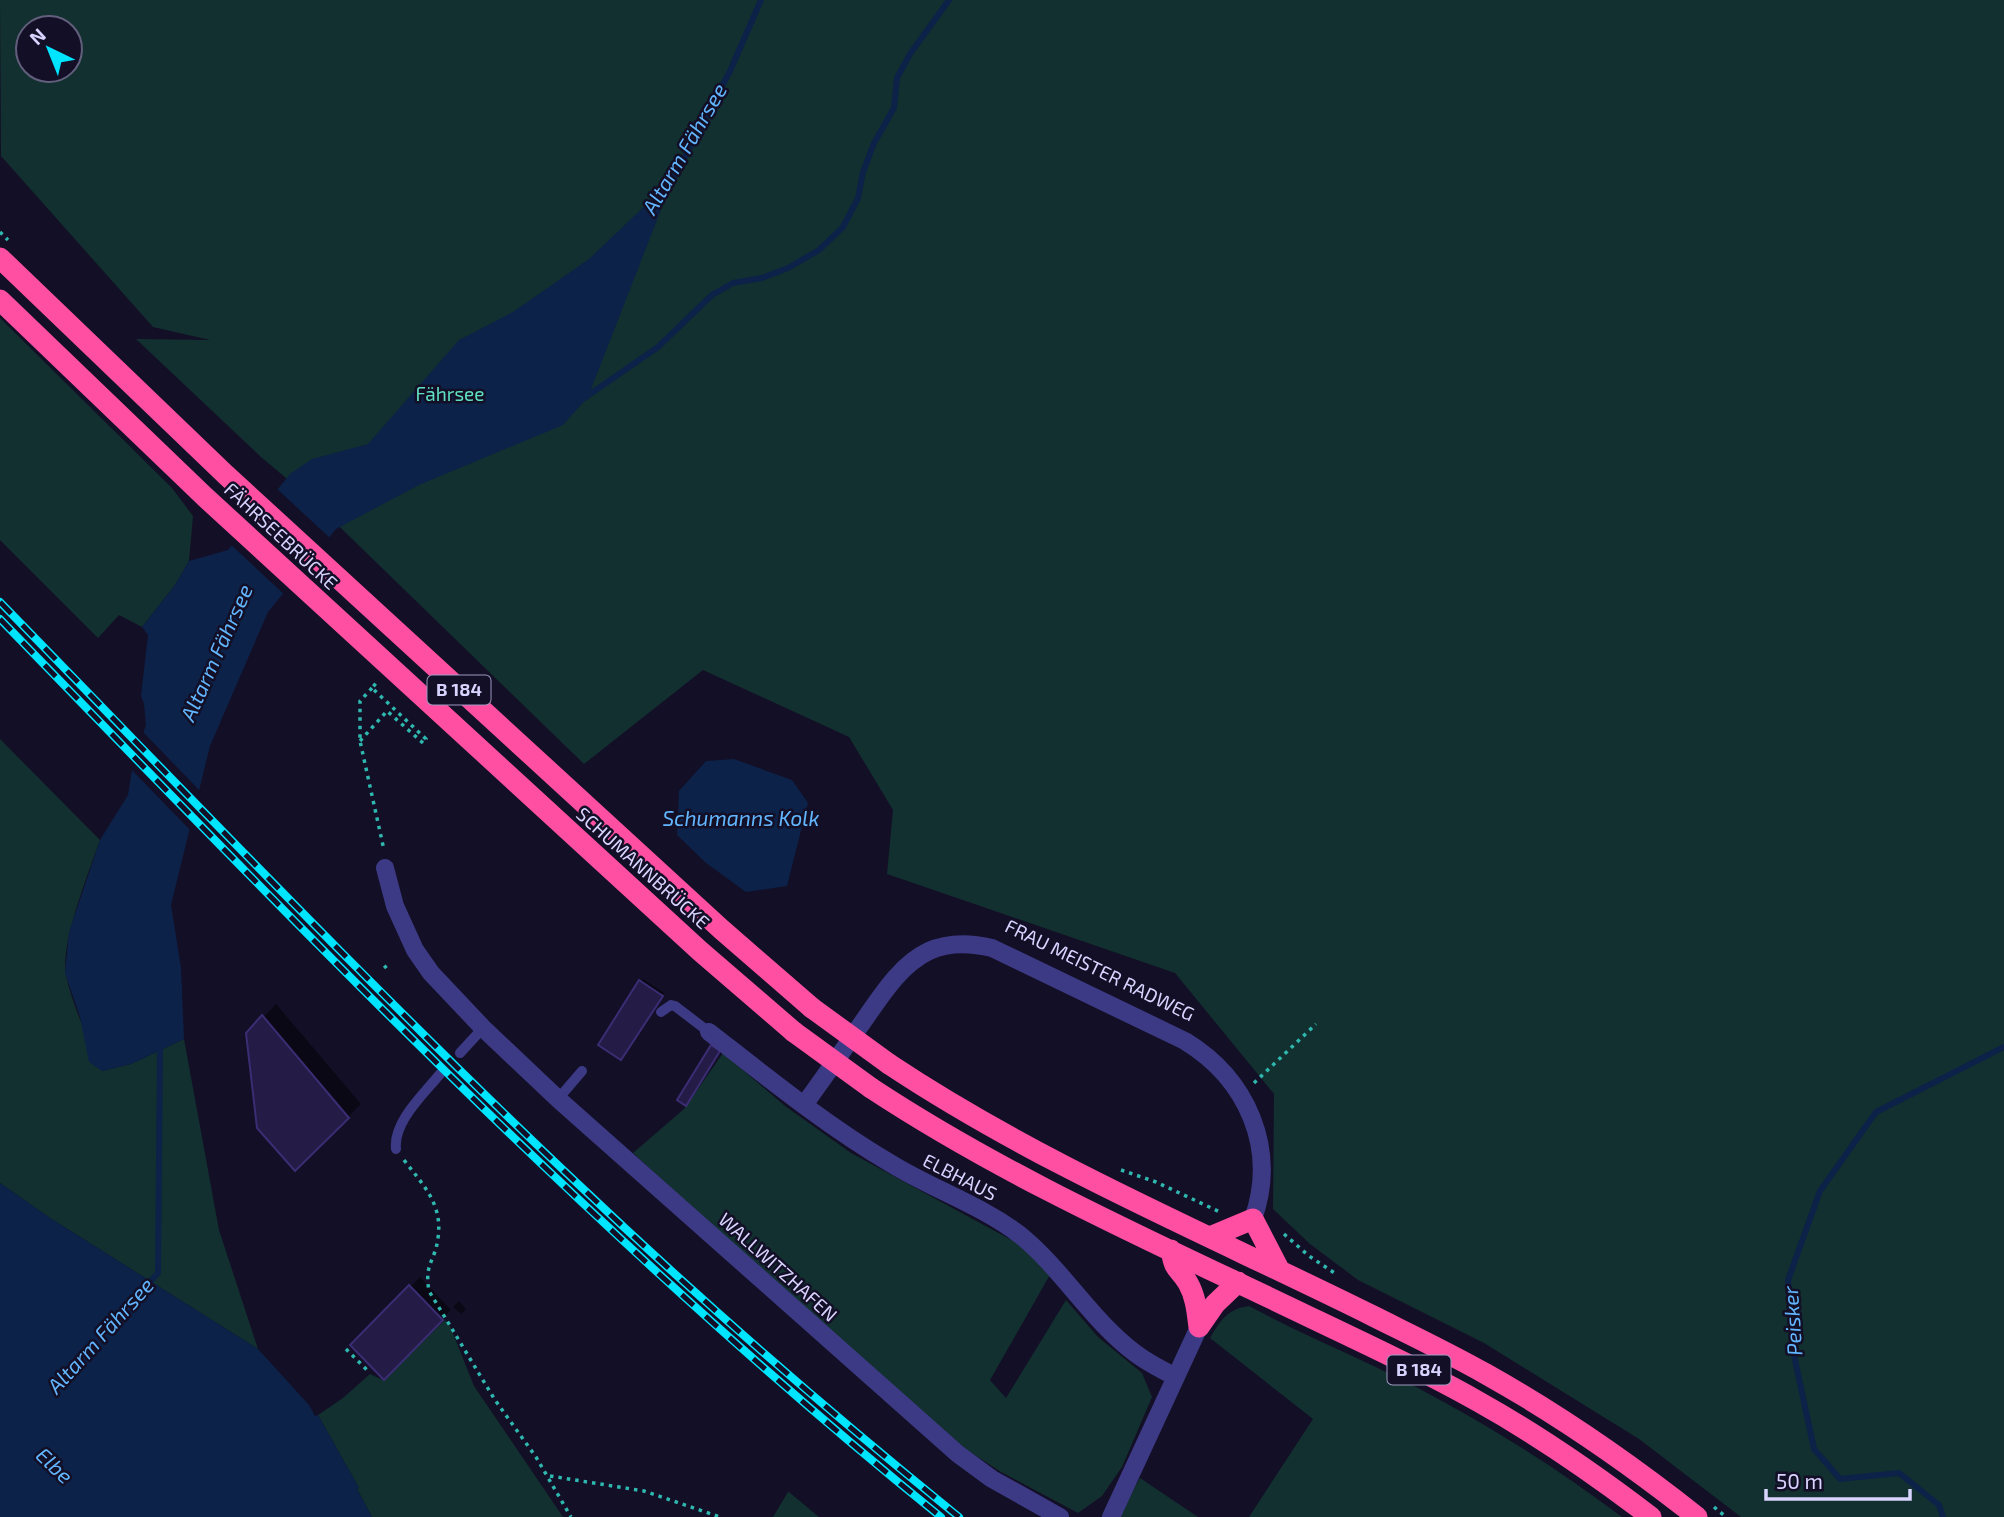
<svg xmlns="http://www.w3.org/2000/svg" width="2004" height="1517" viewBox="0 0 2004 1517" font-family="'Exo 2',sans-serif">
  <rect width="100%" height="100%" fill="#130f26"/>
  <path fill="#12302f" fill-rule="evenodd" d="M0 0H2004V1517H1741L1639 1439 1484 1343 1358 1280 1310 1244 1273 1209 1274 1094 1175 973 887 874 893 810 849 737 703 670 584 764 311 499 261 457 136 339 210 340 153 327 1 156ZM28 28H70V70H28Z
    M0 318 172 488 193 516 189 561 175 585 142 627 119 615 98 638 0 540Z
    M0 739 100 840C89 872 60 943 66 975 73 1008 89 1040 102 1071L131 1064 184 1039 219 1230 258 1349 50 1218 0 1183Z
    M723 1053 785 1106 851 1153 1017 1243 1051 1273 990 1380 1006 1398 1066 1300 1098 1337 1142 1373 1152 1397 1122 1467 1102 1496 1078 1513 1001 1472 967 1450 744 1255 633 1153 684 1109Z
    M1249 1306C1304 1336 1363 1359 1418 1388 1490 1426 1557 1468 1622 1517H1249L1313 1419 1210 1338C1221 1320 1227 1309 1249 1306Z
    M445 1320 450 1326 474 1386 563 1517H372L357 1489 359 1488 318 1415 343 1398 370 1374 383 1380Z
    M1140 1478 1198 1517H1118Z
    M788 1492H789L819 1517H773Z"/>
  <path fill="#0c2248" d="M673 179 588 397 563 425 419 485 336 529 268 612 210 746 171 905 181 968 184 1039 131 1064 102 1071 89 1062 80 1017 65 973 69 932 100 840 128 795 133 764 146 725 144 704 141 696 148 635 142 627 175 585 189 561 228 550 290 474 312 459 368 444 459 340 513 312 589 259Z
    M734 759 792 780 808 803 787 886 746 892 706 863 677 835 679 791 706 761Z
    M0 1183 50 1218 258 1349 309 1405 315 1416 318 1415 359 1488 357 1489 372 1517H0Z"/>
  <path fill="#130f26" d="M275 487 331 539 286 596 229 543Z
    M141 730 202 793 192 832 129 767Z"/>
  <path fill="#0007" d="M643 979 664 993 624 1055 641 982Z
    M276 1004 361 1104 295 1168 248 1034Z
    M718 1041 725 1045 686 1103 713 1046Z
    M420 1277 451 1310 384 1377 353 1345Z
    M459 1301 466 1309 461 1314 453 1307Z"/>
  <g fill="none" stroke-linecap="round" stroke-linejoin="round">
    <path stroke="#0c2248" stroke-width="6" d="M671 183 730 71 761 0
      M580 401 658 347 712 295 733 283 762 278 788 268 819 250 843 227 858 198 863 172 874 143 894 108 897 78 910 54 949 0
      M147 1285 158 1273 160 1044
      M1943 1517 1939 1505 1899 1473 1840 1479 1814 1449 1795 1360 1788 1280 1820 1191 1876 1112 2004 1047"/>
  </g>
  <path fill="#241b47" stroke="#3b2d73" stroke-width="2" d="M639 980 663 996 621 1060 598 1045Z
    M262 1015 349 1118 295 1171 257 1128 246 1033Z
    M711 1045 720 1051 686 1106 677 1100Z
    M409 1285 443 1320 384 1380 350 1345Z"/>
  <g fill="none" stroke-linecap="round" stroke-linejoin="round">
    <path stroke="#2fb8b0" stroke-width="3.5" stroke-dasharray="3.5 5" stroke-linecap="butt" d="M0 232 8 240
      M372 688 360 701V741L384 850
      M360 741 387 711 423 743 426 739 372 688 377 682
      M384 968 390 963
      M1254 1083 1316 1024
      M404 1160C423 1185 443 1204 438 1238 435 1262 424 1263 429 1291L495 1400 536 1457 571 1517
      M1121 1170 1156 1182 1220 1212
      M1284 1234 1309 1256 1336 1274
      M346 1349 369 1372
      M550 1476 644 1491 720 1517
      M1714 1507 1726 1517"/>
    <path stroke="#3d3a85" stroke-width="10" d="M661 1012 671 1005 675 1006 709 1032
      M460 1053 483 1028
      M558 1099 582 1071
      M396 1149C393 1122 423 1095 440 1074"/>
    <path stroke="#3d3a85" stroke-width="18" d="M385 868 395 906 415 950 431 973 483 1028 558 1099 958 1454 992 1479 1060 1517
      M709 1032C768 1078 826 1125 890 1163 932 1189 981 1205 1020 1235 1063 1270 1091 1320 1135 1353 1148 1363 1162 1370 1176 1377
      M804 1105C822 1080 840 1055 857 1030 877 1003 897 966 929 951 949 942 971 943 992 948L1185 1041C1247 1079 1278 1148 1253 1219
      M1111 1517 1199 1327"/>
    <path stroke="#ff4fa3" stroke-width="21" d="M0 258 226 475 721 929 812 1008
      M0 300 205 497 700 951 794 1032
      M889 1064C1041 1165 1210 1235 1373 1316 1411 1335 1449 1353 1486 1374 1561 1416 1630 1464 1697 1517
      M871 1088C1012 1181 1167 1248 1318 1321 1372 1347 1427 1372 1479 1402 1540 1436 1596 1475 1651 1517
      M1210 1237 1253 1219 1280 1271
      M1171 1250C1175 1273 1178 1266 1188 1283 1196 1297 1197 1312 1199 1327
      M1199 1327 1215 1304 1238 1282"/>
    <g stroke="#00e5ff" stroke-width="8">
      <path id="rail" d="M0 602C191 798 379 996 578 1184 700 1300 828 1411 959 1517
        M0 619C302 930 602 1244 941 1517"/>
    </g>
    <use href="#rail" stroke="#130f26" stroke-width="5" stroke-dasharray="16" stroke-linecap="butt"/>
    <path stroke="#ff4fa3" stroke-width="21" d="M812 1008 889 1064
      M794 1032 871 1088"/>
  </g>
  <g text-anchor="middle" stroke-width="5" stroke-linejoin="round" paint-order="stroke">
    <g fill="#130f26" stroke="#9e99be" stroke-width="2">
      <rect x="427.5" y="675.5" width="63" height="29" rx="5"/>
      <rect x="1387.5" y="1355.5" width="63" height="29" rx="5"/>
    </g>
    <g font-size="18" font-weight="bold" fill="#d9d4ff">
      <text x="459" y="696">B 184</text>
      <text x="1419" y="1376">B 184</text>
    </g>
    <g font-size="19" fill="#5fe0c0" stroke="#130f26">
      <text x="450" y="401">Fährsee</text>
    </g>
    <g font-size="19" fill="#d9d4ff" stroke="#130f26">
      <text transform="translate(281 536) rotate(43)" y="7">FÄHRSEEBRÜCKE</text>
      <text transform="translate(643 868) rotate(42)" y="7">SCHUMANNBRÜCKE</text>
      <text transform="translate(1100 970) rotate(26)" y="7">FRAU MEISTER RADWEG</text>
      <text transform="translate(960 1177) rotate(27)" y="7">ELBHAUS</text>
      <text transform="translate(778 1267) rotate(42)" y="7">WALLWITZHAFEN</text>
    </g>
    <g font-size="21" font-style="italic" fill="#62b6ff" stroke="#130f26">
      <text transform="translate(685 149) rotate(-60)" y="7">Altarm Fährsee</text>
      <text transform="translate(217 653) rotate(-66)" y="7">Altarm Fährsee</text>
      <text x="741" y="826">Schumanns Kolk</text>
      <text transform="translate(1793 1321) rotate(-94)" y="7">Peisker</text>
      <text transform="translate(101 1336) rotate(-48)" y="7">Altarm Fährsee</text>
      <text transform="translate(54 1466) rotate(43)" y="7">Elbe</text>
    </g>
  </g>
  <g transform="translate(49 49) rotate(317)"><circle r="33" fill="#130f26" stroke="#625e7d" stroke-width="2"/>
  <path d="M0-5L12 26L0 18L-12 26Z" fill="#00e5ff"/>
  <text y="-10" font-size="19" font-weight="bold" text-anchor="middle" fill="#d9d4ff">N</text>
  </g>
  <path d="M1766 1489v10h144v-10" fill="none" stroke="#d9d4ff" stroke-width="3.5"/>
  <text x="1776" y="1489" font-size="21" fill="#d9d4ff" stroke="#130f26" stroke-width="5" paint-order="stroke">50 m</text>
</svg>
